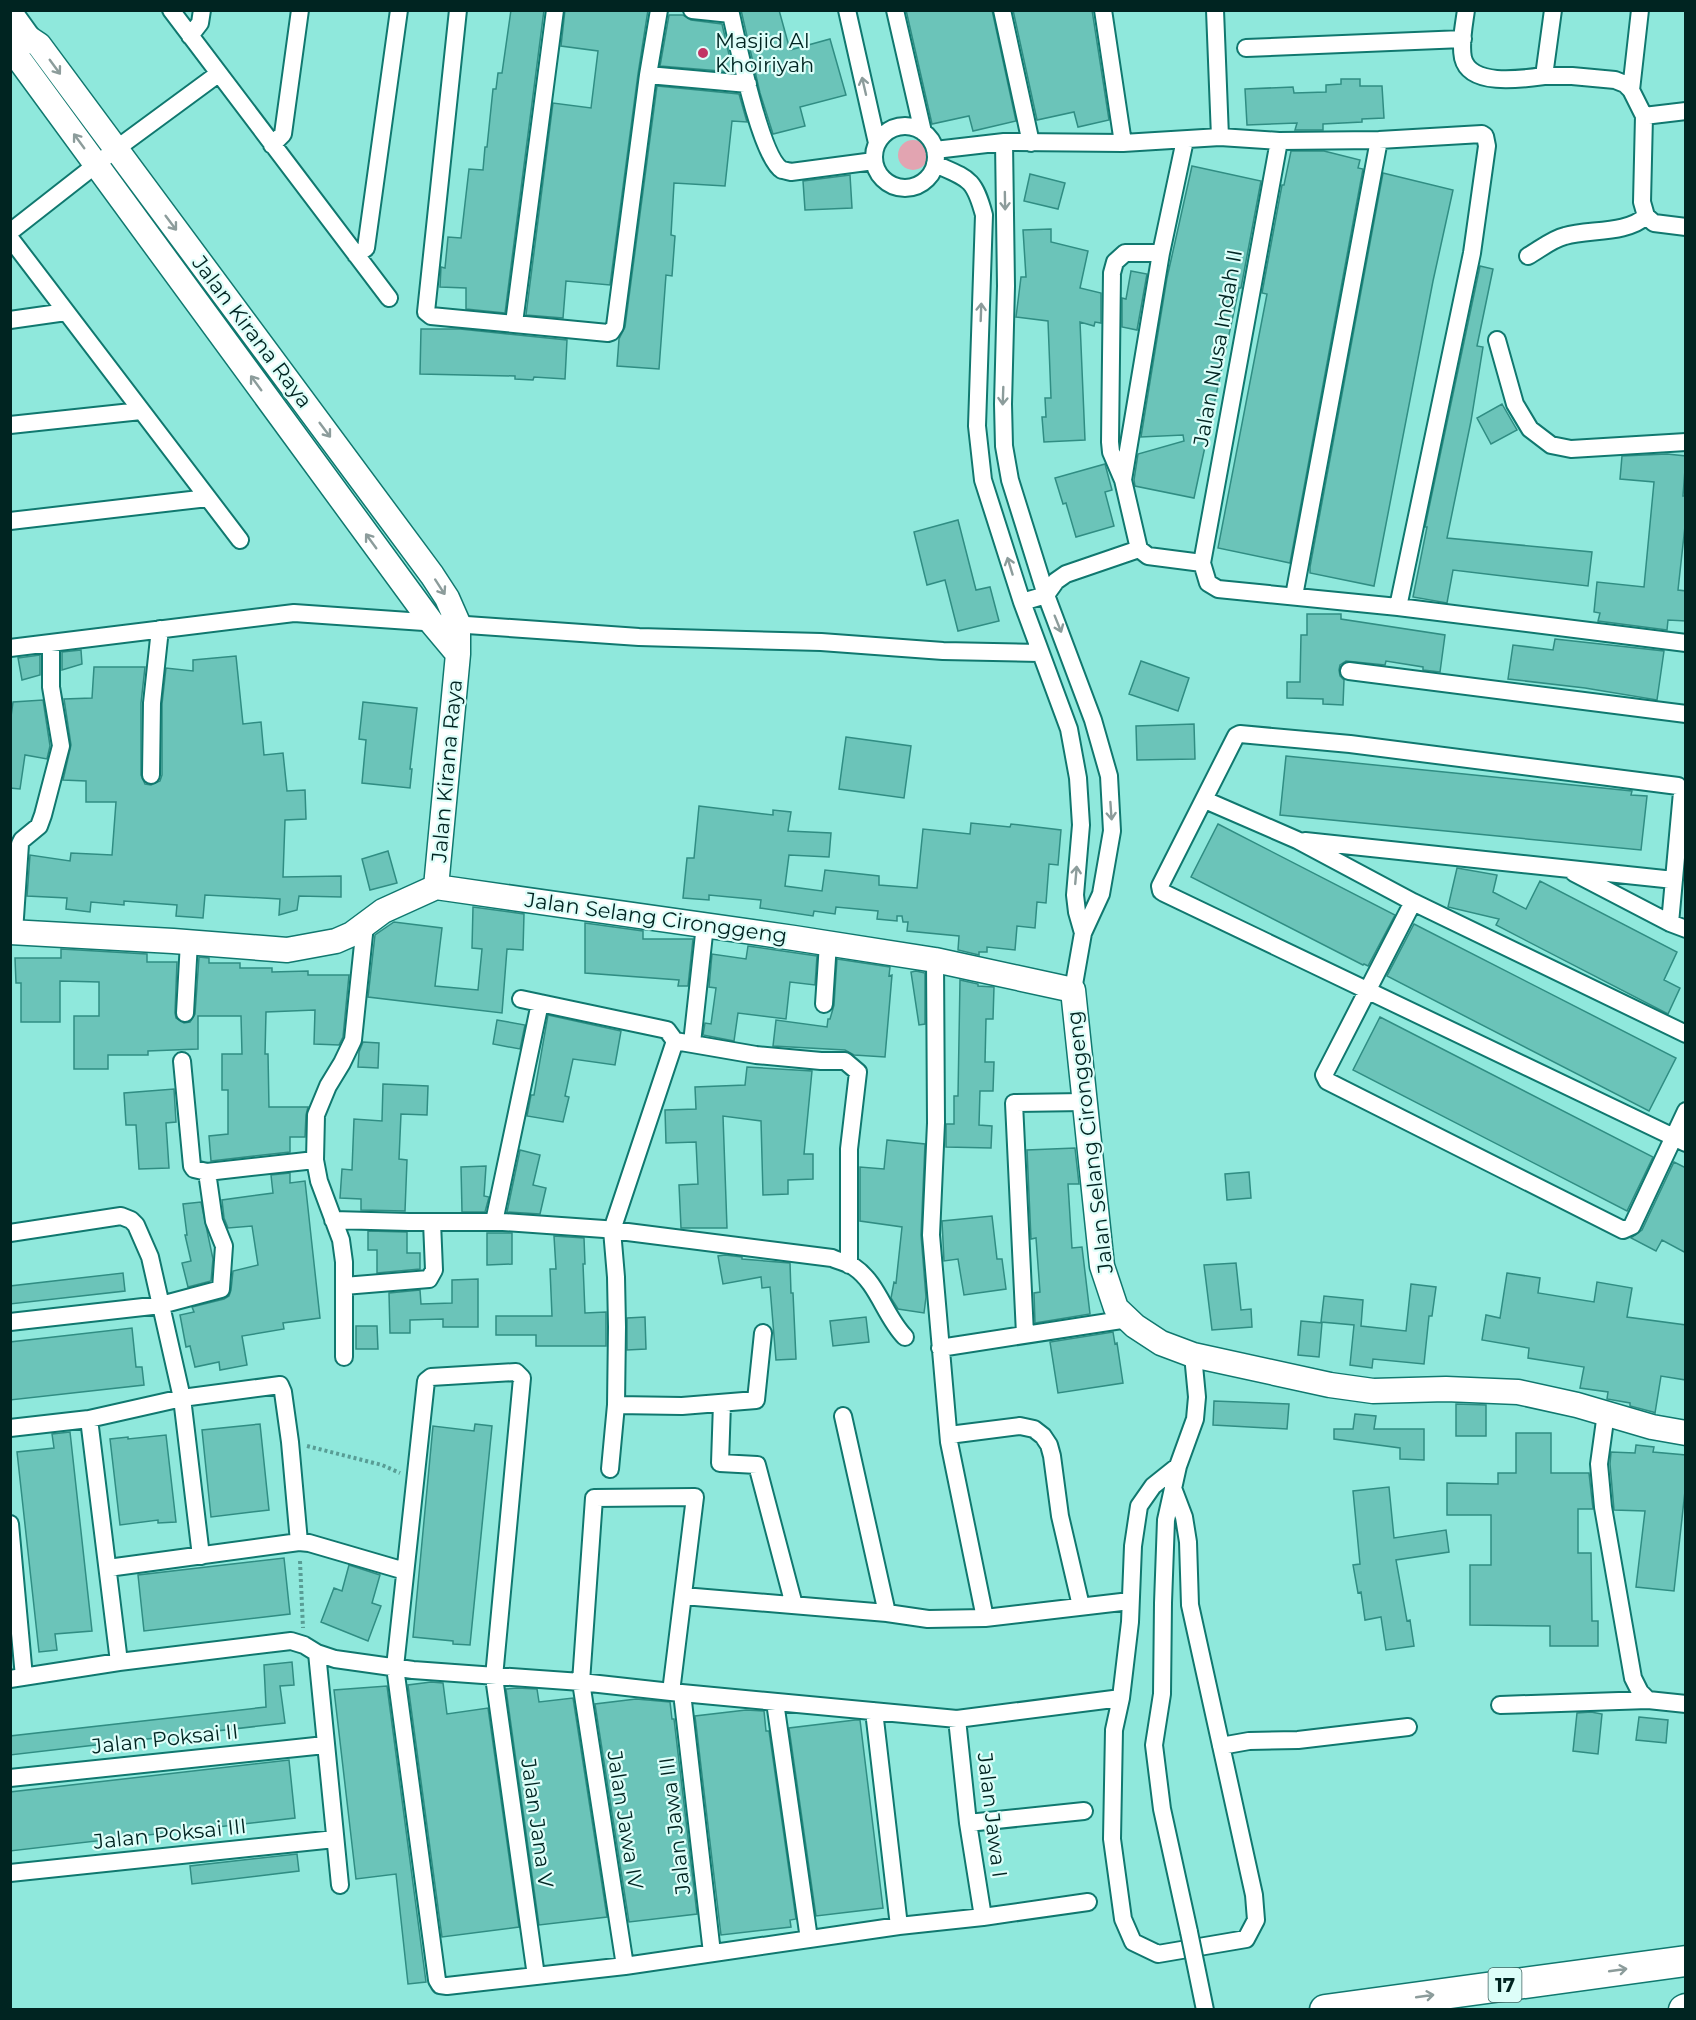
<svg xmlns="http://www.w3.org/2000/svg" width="1696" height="2020" viewBox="0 0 1696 2020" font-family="Montserrat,sans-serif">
  <rect width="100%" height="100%" fill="#8fe8dc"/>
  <path fill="#e2a4b1" d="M898 155a15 15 0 1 1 30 0a15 15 0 1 1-30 0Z"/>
  <path fill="#6bc4b9" stroke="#308d83" stroke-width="1.5" d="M511 10H544L505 313 466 309V288L440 287 441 267 445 268 448 237 461 238 469 169 483 170 485 147H487L493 89H496L498 73H502Z
    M565 10H648L638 74 610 285 566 281 563 318 526 315 553 103 591 108 598 51 561 46Z
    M741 10H779L790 50 830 39 846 95 800 107 805 126 773 134 760 93Z
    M906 10H992L1016 121 973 131 969 116 932 124Z
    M1013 10H1092L1109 120 1078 127 1074 112 1037 120Z
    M669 15H683L691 20 722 24 733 72 660 66Z
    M1341 79H1360V86H1382L1384 118 1362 119V122L1323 124V130H1295L1297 123 1247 125 1245 89 1293 87 1294 93 1326 92V85L1341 84Z
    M657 86 739 94 747 122 732 121 725 186 674 183 671 235 675 236 672 276 666 275 659 369 617 366 619 339 625 327Z
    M1291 151H1324L1360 160 1358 168 1363 169 1290 563 1218 548 1267 294 1262 293 1282 185H1284Z
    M1192 166 1261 181 1241 288H1239L1194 498 1135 486 1134 480 1138 454 1184 441 1183 435 1141 437 1167 278Z
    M1383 173 1453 190 1433 281 1374 586 1310 573V567Z
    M1030 174 1065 183 1058 209 1024 201Z
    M850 175 852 208 805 210 803 181Z
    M1051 229V242L1088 251 1080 288 1101 293V323L1095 322 1094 326 1080 322 1085 440 1044 442 1042 417H1046L1045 398H1051L1048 321 1016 317 1021 277H1026L1023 230Z
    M1480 266 1493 269 1477 346 1483 347 1471 421 1447 538 1592 552 1588 586 1453 570 1447 603 1413 597 1427 527H1425Z
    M1131 271 1147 274 1137 330 1122 327V298L1126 299Z
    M421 329H460L567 340 565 379 534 377 533 380 515 379V376L420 374Z
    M1502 404 1517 430 1491 444 1477 418Z
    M1667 454 1686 456 1683 496H1686V517L1678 590 1686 591V621L1668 620 1667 630 1598 621 1600 613 1594 612 1597 582 1644 587 1654 482 1620 479 1622 456Z
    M1105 464 1112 490 1105 492 1114 526 1076 537 1066 503 1063 504 1055 478Z
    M958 520 976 590 990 587 999 621 958 631 945 580 927 585 914 532Z
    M1307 614H1341V619L1445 635 1440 672 1423 670V667L1386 661 1385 665 1346 661 1340 665 1339 670 1340 676 1344 680 1343 705 1323 704V699L1287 698V682H1300L1301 635H1307Z
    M1555 639 1664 651 1657 700 1585 688 1508 679 1513 645 1553 650Z
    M81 650 82 664 62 670V652Z
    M40 655V675L22 680 18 658Z
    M236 656 243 724 261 722 264 755 283 753 287 791 305 790 306 819 285 820 283 877 341 876V897L299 896 297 910 279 915 280 899 205 895 203 918 176 916 177 905 124 901V905L91 902 90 912 66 909 67 898 27 896 30 855 70 861 71 853 112 855 116 802H86V781L63 780 71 745 64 699 92 698 94 667H145L141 703V775L145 784 151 785 160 781 162 775V704L166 668 193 671V660Z
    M1141 661 1189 678 1178 711 1129 694Z
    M43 700 50 746 47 759 25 755 20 789 10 788V724L13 702Z
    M363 702 417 708 410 769H412L410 788 362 783 366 740 359 739Z
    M1194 724 1195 759 1137 760 1136 726Z
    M846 737 911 746 904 798 839 789Z
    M1286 756 1632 791 1631 795 1647 796 1641 850 1280 815Z
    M699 806 773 815V810L791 812 788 831 831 833 829 857 789 855 785 886 822 891 825 870 879 876V885L917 888 923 829 970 834 971 823 1010 827 1011 824 1061 830 1058 865 1049 864 1046 903 1037 902 1035 928 1017 926 1015 950 987 947V952H979V955L958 950 959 936 907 931 908 922H903L902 916H897V921L877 919 878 911 836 907 835 914 814 911 813 916 760 908 761 900 709 895V900L683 898 687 858H694Z
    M1218 824 1395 915 1368 966 1364 964 1363 965 1191 877Z
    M388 851 397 883 370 890 362 859Z
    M1457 868 1497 875 1493 892 1526 909 1540 881 1677 952 1664 980 1680 988 1668 1014 1496 925 1499 919 1448 907Z
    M473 907 524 914 523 950 507 949 502 1013 368 997 375 935 394 922 442 928 435 986 478 990 482 949 472 948Z
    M585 923 643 931V939H693L688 986H678L679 980 585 973Z
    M1414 924 1676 1058 1649 1111 1387 976Z
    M748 946 817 956 815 985 790 982 786 1019 738 1013 734 1041 703 1035 705 1023 711 1024 716 988 709 987 712 954 746 959Z
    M61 949 147 954V962H177L175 1013 176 1018 184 1023 190 1022 195 1014 199 957 209 958V963H240V968H272V972L308 971V975H349L343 1037 339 1045 314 1044 315 1010 266 1012 265 1054H268L269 1107H308L306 1115 305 1137H290V1152L211 1161 209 1136 228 1134V1090H222V1054H242L241 1016H198V1049L148 1051V1055H108V1069H74V1016H99V982L60 981V1022H21V983H16L15 958H61Z
    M837 959 890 967 889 976 892 975 885 1057 854 1055 845 1050 773 1046 776 1020 827 1027 828 1019H830L834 1005Z
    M916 971 925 973V1024L919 1025 911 972Z
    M960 980 978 984V986L994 987 993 1019H986L985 1062H994L993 1091H980L979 1125 992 1126 991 1148 946 1147V1124H954V1096H958Z
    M548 1015 621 1031 615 1065 573 1059 565 1096 569 1097 563 1122 527 1116 531 1095H534Z
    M1380 1017 1653 1157 1627 1211 1353 1070Z
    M497 1020 525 1025 520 1049 493 1044Z
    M363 1042 379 1043 378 1068 358 1067 359 1052Z
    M747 1067 812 1071 804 1154H813V1179L788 1180V1194L763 1195 761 1121 723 1116 727 1228H681L679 1185 698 1184 696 1142 666 1143 665 1110 696 1109 695 1087 745 1085Z
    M383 1084 428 1086 427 1115 401 1114 399 1159 407 1160 405 1211 361 1210V1199L340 1198 342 1169 352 1170 354 1119 382 1121Z
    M174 1089 176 1122 166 1123 169 1168 139 1169 136 1125H126L124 1093Z
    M887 1140 925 1144 921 1235 926 1297 924 1313 898 1309 891 1298 894 1282 896 1283 902 1227 860 1221V1167L884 1169Z
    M1075 1148 1079 1184H1068L1072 1248 1082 1247 1090 1314 1035 1323 1034 1293 1040 1292 1036 1238 1031 1239 1027 1150Z
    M520 1150 540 1155 533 1185 546 1188 540 1214 507 1212Z
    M1674 1162 1686 1168V1253L1662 1240 1656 1251 1631 1238 1642 1230Z
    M486 1166 484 1196 489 1197 485 1212H462L461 1167Z
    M1249 1172 1251 1198 1227 1200 1225 1174Z
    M290 1173V1183L305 1181 320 1318 283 1323 284 1329 242 1336 247 1365 220 1370 219 1362 195 1367 190 1346 186 1347 180 1315 194 1312 192 1307 224 1299 229 1296 231 1290 233 1271 258 1265 252 1226 228 1228 224 1218 222 1200 273 1193 271 1175Z
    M201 1202 213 1259 211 1281 188 1287 182 1263 191 1261 185 1235H187L183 1204Z
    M992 1216 997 1259H1002L1006 1289 964 1295 958 1259 944 1261 942 1221Z
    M368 1231 407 1232V1253H420V1269L377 1273V1250H368Z
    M487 1233H512V1264L487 1265Z
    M554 1236 584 1238 585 1264H583L585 1313 606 1312V1346H536V1335H496V1316H552L550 1269H556Z
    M725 1255 742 1257V1259L790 1263 791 1293H793L796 1359 776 1360 770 1287 762 1288 761 1277 723 1284 718 1256Z
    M1236 1263 1241 1310 1251 1309 1252 1327 1212 1330 1204 1265Z
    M123 1273 125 1291 10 1304V1286Z
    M1507 1273 1540 1278 1538 1293 1594 1302 1597 1282 1632 1288 1627 1317 1686 1325V1380L1661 1376 1655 1413 1653 1412 1630 1406V1403L1607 1399 1608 1392 1580 1388 1584 1367 1528 1358 1529 1348 1482 1340 1486 1315 1500 1318Z
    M478 1279V1327H443V1319L410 1320V1333H390L389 1293 420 1290 421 1304 452 1303V1280Z
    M1411 1284 1436 1287 1432 1316H1429L1424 1364 1373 1359 1372 1368 1350 1365 1354 1325 1321 1322 1324 1296 1363 1300 1361 1326 1406 1331Z
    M645 1317 646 1349 627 1350V1318Z
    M866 1317 869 1342 833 1346 830 1321Z
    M1301 1321 1322 1323 1319 1357 1298 1355Z
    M356 1326H377L378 1349H356Z
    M132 1328 136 1367H142L144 1385 10 1400V1342Z
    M1113 1332 1115 1344 1117 1343 1123 1383 1058 1393 1050 1342Z
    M1214 1401 1289 1404 1287 1429 1213 1425Z
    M1456 1404 1486 1405V1436H1456Z
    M1355 1414 1376 1416 1374 1429H1424V1460L1400 1459V1448L1334 1439V1429H1353Z
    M260 1424 269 1510 211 1517 202 1430Z
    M475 1424 492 1426 470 1645 453 1644V1641L413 1637 433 1426 474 1431Z
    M70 1432 92 1631 55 1634 57 1650 39 1652 17 1452 54 1448 52 1434Z
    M1516 1433H1551V1473H1589L1593 1509H1578V1553H1591L1592 1621H1598V1646H1550V1626L1470 1625V1565H1491V1515H1447V1483L1498 1484V1473H1516Z
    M166 1435 176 1522 158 1523V1520L120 1525 110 1439 128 1437V1439Z
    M1636 1445 1654 1447 1653 1452 1686 1455V1482L1674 1591 1636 1587 1645 1511 1614 1510 1610 1464 1611 1452 1635 1453Z
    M1389 1487 1394 1538 1446 1530 1449 1552 1396 1560 1407 1621 1410 1620 1414 1646 1386 1650 1381 1617 1365 1620 1361 1592 1358 1593 1353 1565 1360 1564 1353 1491Z
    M284 1558 290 1614 144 1631 138 1575Z
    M349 1565 380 1575 372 1603 381 1606 368 1641 321 1622 334 1588 342 1591Z
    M292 1662 294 1685 280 1686 285 1723 10 1755V1736L266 1707 264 1665Z
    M431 1682 443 1683 447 1714 488 1708 519 1927 442 1937 408 1685Z
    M387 1686 426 1982 408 1984 396 1874 356 1879 334 1690Z
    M517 1688 537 1689 539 1702 573 1698 607 1917 539 1925 506 1689Z
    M636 1699 670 1702 672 1719H674L697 1914 629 1922 595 1704Z
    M746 1710 764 1711 766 1731H769L796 1919 790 1920 791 1927 721 1935 695 1716Z
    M1591 1712 1602 1714 1598 1754 1573 1751 1577 1713Z
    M1639 1717 1668 1720 1666 1743 1636 1740Z
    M855 1720H860L883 1908 816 1916 789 1728Z
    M289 1760 295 1818 10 1851V1792Z
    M297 1854 299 1871 192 1884 190 1866Z"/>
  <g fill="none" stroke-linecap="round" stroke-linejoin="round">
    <g stroke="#10786f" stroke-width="20">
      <path id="street" d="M13 10 36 42
        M171 10 389 298
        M458 10 426 312 431 316 608 333 611 332 615 326 648 75 659 10
        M692 10 731 14
        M730 10C737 39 760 157 782 170 783 170 791 172 791 172L874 161
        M847 10 877 143
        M895 10 923 132
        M1002 10 1031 143
        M1103 10 1123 143
        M1215 10 1220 137
        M1466 10C1464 25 1460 43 1463 58 1470 87 1522 79 1544 76L1553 10
        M190 36 200 23 202 10
        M1246 48 1463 39
        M648 75 748 84
        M1544 76H1572L1615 80 1625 84 1631 90 1644 116 1642 202 1646 216 1654 223 1686 227
        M1631 90 1640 10
        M1644 116 1686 111
        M874 157a31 31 0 1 1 62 0a31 31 0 1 1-62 0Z
        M1004 142 1006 286 1003 404 1004 446 1010 480 1046 595 1093 720 1109 776 1112 831 1101 894 1083 933 1073 990
        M272 145 283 134 300 10
        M935 150 1004 142 1123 143 1220 137 1279 141 1379 140 1482 134 1485 136 1487 146 1472 253 1398 607
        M935 164C969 179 974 178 984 215L977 426 983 480 1022 602 1069 729 1078 778 1081 825 1075 895 1077 912 1083 933
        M10 232 116 149 218 74
        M10 238 240 540
        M356 255 366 248 399 10
        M1528 256C1539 250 1552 239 1565 236 1589 229 1627 234 1646 216
        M10 320 66 312
        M514 323 555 10
        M1497 340 1515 404 1530 429 1551 445 1571 449 1686 442
        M10 425 141 411
        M1123 480 1161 253 1185 140
        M10 521 208 498
        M1139 549 1148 556 1202 563 1208 583 1218 589 1398 607 1686 643
        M1139 549 1123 480 1111 452 1110 442 1112 273 1115 262 1125 253H1161
        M1202 563 1279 141
        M1294 596 1379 140
        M1022 602 1046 595 1056 581 1066 574 1139 549
        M10 648 294 613 639 637 821 642 943 651 1040 653
        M1349 671 1686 714
        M151 775 152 703 160 629
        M1205 800 1297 840 1413 902 1686 1034
        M1305 841 1674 880
        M1574 873 1670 923 1686 929
        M1413 902 1324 1075 1327 1081 1623 1230 1632 1226 1686 1111
        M1670 923 1682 792 1678 786 1350 744 1240 734 1236 736 1160 886 1161 891 1164 893 1686 1143
        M14 932 20 844 22 840 39 826 43 815 61 746 51 687V644
        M935 960 936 1123 931 1235 949 1442 985 1618
        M521 999 667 1030 675 1041 756 1055 821 1061H845L858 1072 849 1149V1265
        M824 1004 828 943
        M185 1013 189 942
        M692 1043 705 925
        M182 1061 192 1166 194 1169 207 1172 315 1160 319 1181 341 1240 344 1262V1357
        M315 1160 316 1115 328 1086 342 1063 353 1040 365 925
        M333 1220 409 1222H503L604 1229 832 1258C839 1261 848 1263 854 1267 878 1283 885 1317 905 1337
        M494 1222 540 1003
        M10 1233 121 1216 131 1220 136 1225 150 1257 182 1398 201 1556
        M344 1286 429 1279 434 1270 432 1222
        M10 1322 161 1305 221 1289 224 1246 214 1221 207 1172
        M1025 1334 1014 1103 1084 1102
        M940 1348 1128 1319
        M722 1403 720 1463 757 1465 794 1605
        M616 1405 682 1406 756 1400 763 1333
        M1606 1413 1599 1464 1603 1507 1633 1678 1640 1692 1648 1700
        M843 1416 887 1613
        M89 1419 119 1662
        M10 1428 89 1419 182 1398 280 1385 283 1392 290 1442 299 1542
        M949 1435 1020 1426 1034 1429 1043 1436 1049 1445 1052 1456 1060 1516 1081 1606
        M610 1469 616 1405 617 1327 616 1277 612 1230 675 1041
        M1173 1488 1184 1517 1188 1542 1190 1605 1254 1895 1256 1920 1246 1939 1158 1954 1133 1942 1123 1919 1112 1839 1114 1730 1121 1698 1130 1622 1133 1546 1139 1506 1153 1486 1178 1466
        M10 1524 24 1677
        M108 1568 299 1542 309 1543 405 1571
        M683 1596 887 1613 928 1619 985 1618 1130 1601
        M317 1653 340 1885
        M10 1679 119 1662 291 1641 304 1645 317 1653 335 1659 413 1670 581 1682 671 1692 957 1719 1121 1698
        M682 1693 712 1953
        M775 1702 809 1939
        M1500 1705 1648 1700 1686 1704
        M874 1711 899 1926
        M957 1719 968 1823 983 1917
        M1221 1746 1249 1741 1298 1740 1408 1727
        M10 1778 325 1745
        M968 1823 1084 1811
        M10 1873 335 1839
        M1189 1932 1162 1809 1154 1745 1162 1694 1163 1603 1166 1520 1178 1466 1195 1419 1197 1397 1193 1355
        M625 1966 581 1682 594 1498 695 1497 671 1692
        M536 1976 494 1677 522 1378 516 1372 431 1377 426 1381 395 1667 437 1980 440 1985 447 1986 625 1966 899 1926 983 1917 1088 1902"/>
    </g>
    <g stroke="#10786f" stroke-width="27">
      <path id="secondary" d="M10 32 27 37 39 45 432 575 447 598 458 623V654L436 887
        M10 47 432 623 458 654
        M436 887 794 938 935 960 1073 990 1102 1266 1116 1308 1135 1326 1161 1343 1193 1355 1330 1385 1373 1391 1446 1389 1518 1392 1577 1405 1652 1427 1686 1433
        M10 932 173 941 287 950 336 941 352 934 383 911 436 887"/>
    </g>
    <g stroke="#10786f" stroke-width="33">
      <path id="highway" d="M1325 2010 1686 1961
        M1684 2010 1686 2009"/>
    </g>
    <path stroke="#589d95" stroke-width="4" stroke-dasharray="3 3" stroke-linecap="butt" d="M307 1446 382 1465 400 1473
      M300 1561 303 1628"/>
    <use href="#street" stroke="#fff" stroke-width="16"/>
    <use href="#secondary" stroke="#fff" stroke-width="24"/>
    <use href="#highway" stroke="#fff" stroke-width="30"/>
    <g stroke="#10786f" stroke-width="20" stroke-linecap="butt">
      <path id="street-bridge" d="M1189 1932 1205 2010"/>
    </g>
    <use href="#street-bridge" stroke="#fff" stroke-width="16"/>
  </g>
  <defs><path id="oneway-shaft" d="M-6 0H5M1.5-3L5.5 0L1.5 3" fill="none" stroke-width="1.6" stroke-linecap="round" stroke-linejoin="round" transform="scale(1.5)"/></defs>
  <g stroke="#8c9c9b">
    <use href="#oneway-shaft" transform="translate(55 67) rotate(54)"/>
    <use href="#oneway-shaft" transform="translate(864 86) rotate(-103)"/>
    <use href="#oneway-shaft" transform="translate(79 141) rotate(-126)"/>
    <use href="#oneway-shaft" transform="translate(1005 201) rotate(89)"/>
    <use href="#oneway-shaft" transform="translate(171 223) rotate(53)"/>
    <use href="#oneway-shaft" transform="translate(981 312) rotate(-88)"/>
    <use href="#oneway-shaft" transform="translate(256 383) rotate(-126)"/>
    <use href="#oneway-shaft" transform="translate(1003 396) rotate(92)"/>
    <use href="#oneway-shaft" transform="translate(325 430) rotate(53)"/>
    <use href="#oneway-shaft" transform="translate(371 541) rotate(-126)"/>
    <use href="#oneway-shaft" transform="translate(1010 566) rotate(-107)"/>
    <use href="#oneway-shaft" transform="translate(440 587) rotate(57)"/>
    <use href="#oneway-shaft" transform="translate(1058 624) rotate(68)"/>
    <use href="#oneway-shaft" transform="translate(1111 811) rotate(86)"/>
    <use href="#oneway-shaft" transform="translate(1076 875) rotate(-85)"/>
    <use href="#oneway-shaft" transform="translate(1618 1970) rotate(-8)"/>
    <use href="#oneway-shaft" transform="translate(1425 1996) rotate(-8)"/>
  </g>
  <circle fill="#c23564" stroke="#ddfef9" stroke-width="2" cx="703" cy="53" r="6"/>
  <g text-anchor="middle" stroke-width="4.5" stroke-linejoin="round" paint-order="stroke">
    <rect fill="#ddfef9" stroke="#426562" stroke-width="1.5" x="1488.5" y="1968" width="33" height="34" rx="4.5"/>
    <g font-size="20" font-weight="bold" fill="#002421">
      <text x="1505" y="1992">17</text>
    </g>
    <g font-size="21" fill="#002421" stroke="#ddfef9" text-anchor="start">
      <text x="715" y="48">Masjid Al<tspan x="715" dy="24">Khoiriyah</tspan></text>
    </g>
    <g font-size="21" fill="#002421" stroke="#ddfef9">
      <text transform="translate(252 332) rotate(53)" y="7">Jalan Kirana Raya</text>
      <text transform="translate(1218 348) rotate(-80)" y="7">Jalan Nusa Indah II</text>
      <text transform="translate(447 771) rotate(-85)" y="7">Jalan Kirana Raya</text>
      <text transform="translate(656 918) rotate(8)" y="7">Jalan Selang Cironggeng</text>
      <text transform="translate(1090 1142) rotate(-97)" y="7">Jalan Selang Cironggeng</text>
      <text transform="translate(165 1739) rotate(-6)" y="7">Jalan Poksai II</text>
      <text transform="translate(992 1815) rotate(83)" y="7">Jalan Jawa I</text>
      <text transform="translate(625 1820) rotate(81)" y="7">Jalan Jawa IV</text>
      <text transform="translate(537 1823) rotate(82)" y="7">Jalan Jana V</text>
      <text transform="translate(675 1826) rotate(-97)" y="7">Jalan Jawa III</text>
      <text transform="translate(170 1834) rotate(-6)" y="7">Jalan Poksai III</text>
    </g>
  </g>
  <rect width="1696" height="2020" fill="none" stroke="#002421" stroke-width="24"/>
</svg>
